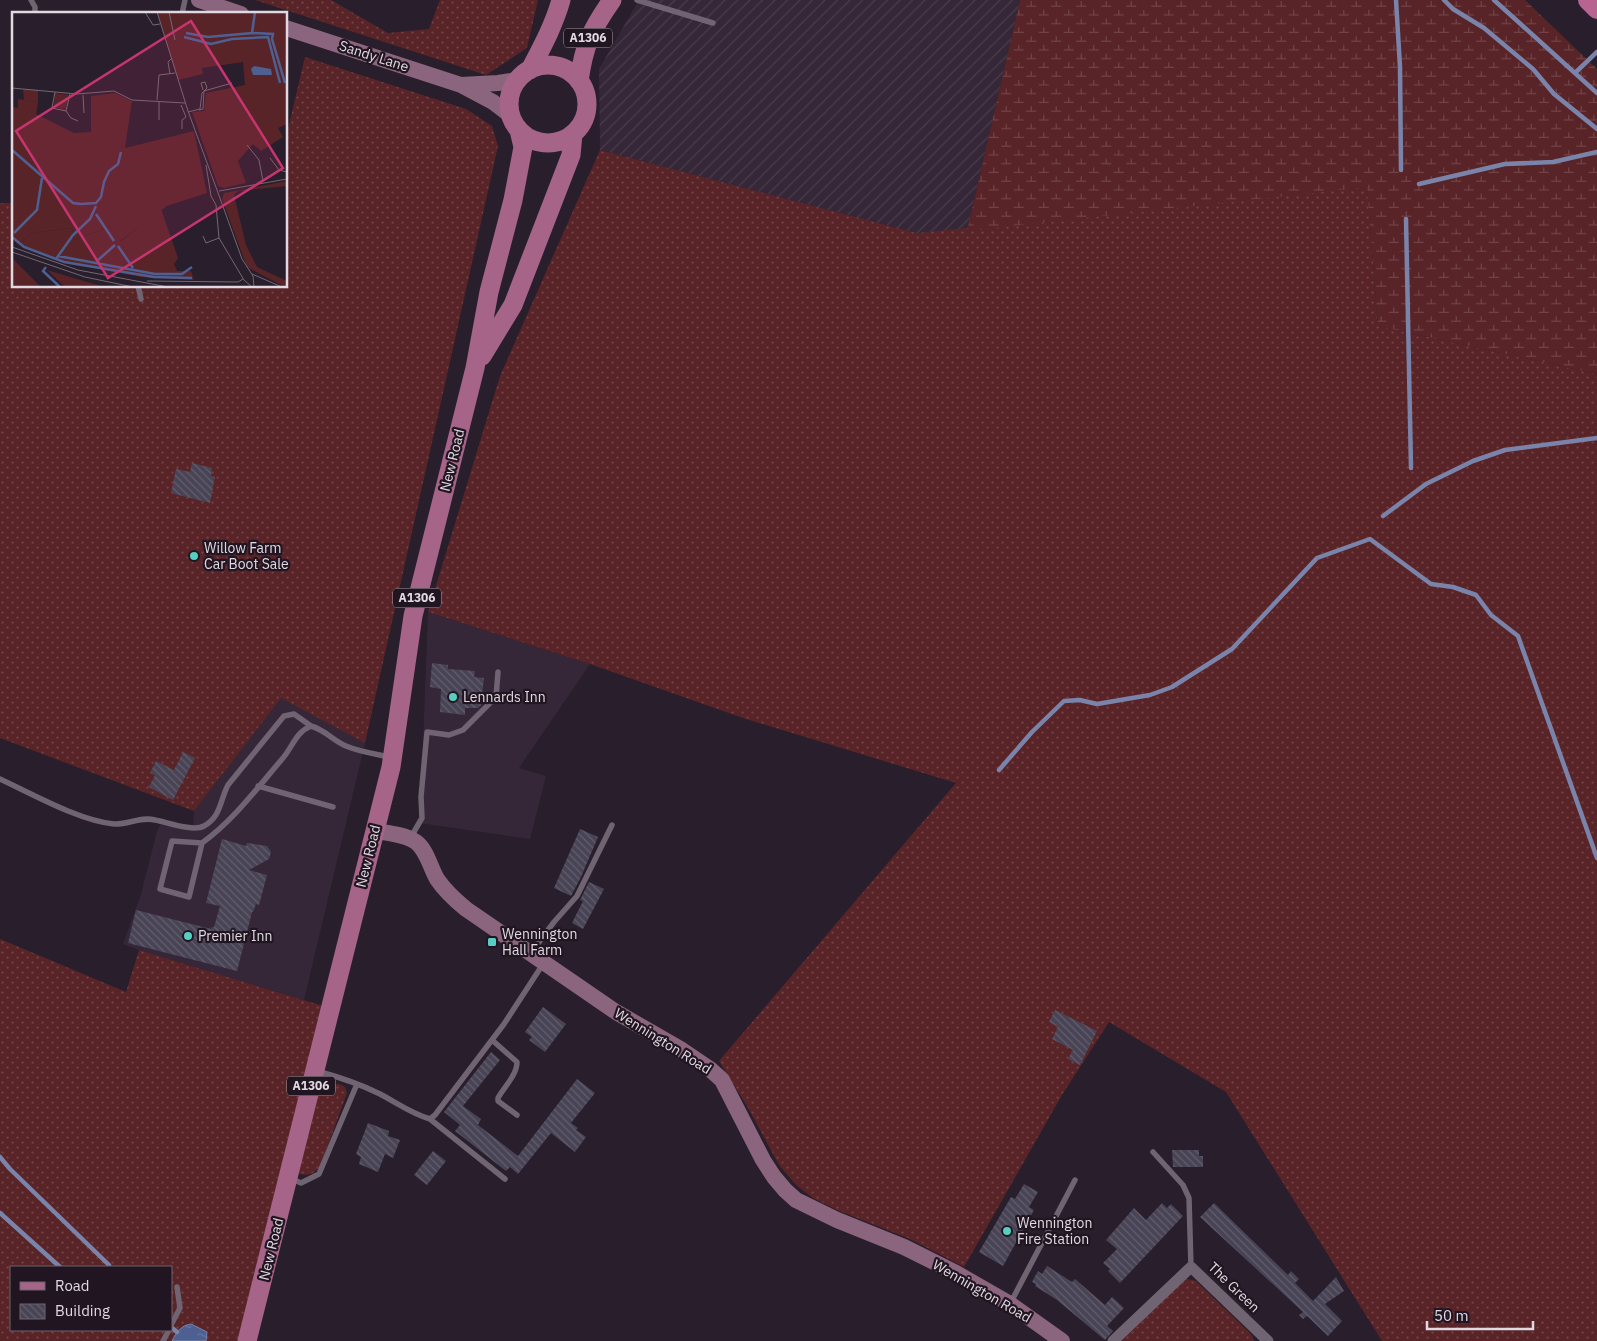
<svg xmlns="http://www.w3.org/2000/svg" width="1597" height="1341" viewBox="0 0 1597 1341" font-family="'IBM Plex Sans',sans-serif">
  <defs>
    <pattern id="industrial-furrows" width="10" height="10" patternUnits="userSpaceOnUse" patternTransform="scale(1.25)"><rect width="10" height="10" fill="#352737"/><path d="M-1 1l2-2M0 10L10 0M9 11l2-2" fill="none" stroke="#483c4a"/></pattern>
    <pattern id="grass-dots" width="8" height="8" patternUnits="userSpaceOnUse" patternTransform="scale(1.25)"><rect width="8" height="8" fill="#592428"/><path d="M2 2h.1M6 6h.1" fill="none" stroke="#714347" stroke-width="1.8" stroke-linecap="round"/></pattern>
    <pattern id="wetland-marsh" width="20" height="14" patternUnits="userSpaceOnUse" patternTransform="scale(1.25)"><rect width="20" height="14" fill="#592428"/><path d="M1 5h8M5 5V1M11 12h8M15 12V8" fill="none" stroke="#714347"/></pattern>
    <pattern id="water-ripples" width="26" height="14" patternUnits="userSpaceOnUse" patternTransform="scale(1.25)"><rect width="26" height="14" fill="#4e6092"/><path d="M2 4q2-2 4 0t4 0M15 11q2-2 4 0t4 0" fill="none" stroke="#6776a1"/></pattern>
    <pattern id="building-back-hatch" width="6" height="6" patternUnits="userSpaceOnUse" patternTransform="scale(1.25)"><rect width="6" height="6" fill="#484455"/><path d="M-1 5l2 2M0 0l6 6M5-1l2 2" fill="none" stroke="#625e6d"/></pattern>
  </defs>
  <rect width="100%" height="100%" fill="#291e2b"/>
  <path fill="#352737" d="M428 612 590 664 519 768 546 776 530 839 419 823 421 797Z
    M281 697 365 743 304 1000 139 950 123 944 141 894 157 831 162 822 193 828 194 811Z"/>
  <path fill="url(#industrial-furrows)" d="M639 0H1020L967 231 917 233 600 150 599 69Z"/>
  <path fill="url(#grass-dots)" fill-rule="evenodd" d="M255 0H331L388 33 429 29 440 0H538L527 48 486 75Z
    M305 57 466 109 492 126 498 146 365 743 281 698 194 811 0 738V203H14V286H286V137Z
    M600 150 917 233 1367 187 1378 326 1597 374V1341H1382L1226 1092 1109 1022 1062 1095 964 1267 910 1239 837 1210 813 1198 796 1185 779 1165 747 1106 719 1061 956 783 743 718 590 664 428 612 500 376Z
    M0 939 126 992 139 950 330 1008 247 1341H0ZM11 1267H171V1330H11Z
    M339 1084 345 1087 347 1093 320 1167C313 1174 310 1176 299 1174L298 1171 320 1088 324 1085Z
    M1181 1279H1188L1196 1281 1252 1335 1254 1341H1117Z"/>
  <path fill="url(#wetland-marsh)" d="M1020 0H1525L1597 69V374L1378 326 1367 187 967 231Z"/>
  <path fill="url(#water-ripples)" stroke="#7a84aa" d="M191 1324 207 1332 206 1341H172C176 1332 182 1325 191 1324Z"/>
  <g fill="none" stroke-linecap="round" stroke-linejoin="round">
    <path stroke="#7a84aa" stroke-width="4.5" d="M1396 0 1400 67 1401 170
      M1444 0 1453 9 1484 28 1533 69 1554 94 1597 129
      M1494 0 1597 93
      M1576 72 1597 52
      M1419 184 1505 164 1553 162 1597 152
      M1406 219 1411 468
      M1383 516 1426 484 1473 461 1505 450 1597 438
      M999 770 1032 732 1064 701 1080 700 1097 704 1150 695 1172 687 1232 649 1317 558 1370 539 1431 584 1453 587 1476 595 1491 615 1518 636 1597 858
      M0 1157 10 1169 109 1265
      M0 1213 60 1267
      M171 1327 177 1332"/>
  </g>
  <path fill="url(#building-back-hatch)" d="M192 463 212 468 211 476 215 477 210 503 171 493 176 469 190 472Z
    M432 663 448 665V669L475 671 474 677 484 678 481 705 478 708H465V715L440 712 441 689 430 687Z
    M183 752 195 758 173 800 149 787 155 775 150 773 156 761 174 770Z
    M580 829 598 837 581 877 571 896 554 888Z
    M222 839 246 846 247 843 267 846 271 852 269 859 249 870 267 875 259 905 256 904 253 912H252L237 971 128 943 136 910 211 929 212 927H214L220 906 206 903Z
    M589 882 604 889 583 929 572 923 583 901 580 900Z
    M543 1007 566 1024 545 1052 529 1040 532 1037 525 1032Z
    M1055 1010 1097 1031 1080 1065 1068 1059 1073 1050 1052 1039 1058 1027 1049 1022Z
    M491 1052 500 1060 463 1106 481 1119 478 1125 518 1156 577 1079 595 1093 571 1123 578 1128 576 1130 586 1137 575 1152 551 1133 518 1174 510 1167 506 1171 455 1131 460 1125 444 1112Z
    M368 1123 389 1131 388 1136 400 1140 393 1158 385 1154 378 1172 359 1164 361 1157 356 1154Z
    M1172 1150H1199V1156H1203V1167H1173Z
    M433 1151 446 1161 427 1185 414 1175Z
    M1024 1184 1038 1192 1029 1207 1034 1210 1003 1266 979 1252 1011 1197 1015 1199Z
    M1162 1203 1167 1208 1171 1204 1183 1216 1120 1283 1108 1271 1110 1269 1103 1263 1117 1249 1106 1240 1134 1208 1146 1220Z
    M1214 1203 1288 1275 1291 1271 1299 1279 1295 1283 1313 1301 1336 1277 1344 1291 1325 1304 1342 1321 1328 1336 1307 1316 1303 1319 1299 1315 1303 1312 1200 1217Z
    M1047 1266 1072 1282 1075 1279 1105 1305 1112 1297 1124 1308 1107 1326 1113 1331 1105 1340 1057 1300 1035 1286 1036 1284 1032 1282 1038 1271 1042 1274Z"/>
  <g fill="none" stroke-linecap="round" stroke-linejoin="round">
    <path stroke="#706372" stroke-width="5.5" d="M31 0 35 7V14
      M637 0 713 23
      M182 14 185 0
      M138 286 141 299
      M0 779C32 794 80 821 114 824 128 825 141 816 155 820 167 822 193 832 204 826 221 817 220 800 228 785L284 716 294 714 311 726
      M258 786 333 807
      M411 837 422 818 421 797 427 732 449 735 463 730 496 697 498 672
      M202 843 189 897 160 889 172 841 202 843C234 820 258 787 283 758 293 746 296 732 311 726 325 730 334 741 346 746 360 752 376 754 390 757
      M531 953 554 922 577 896 612 825
      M492 1040 517 1062C517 1075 504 1087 498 1098V1101L517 1115
      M317 1071C339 1077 360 1084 380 1094 397 1103 412 1114 430 1119L435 1115 504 1024 543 964
      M430 1119 505 1179
      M1153 1152 1183 1185 1189 1198 1191 1267
      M290 1178 301 1183 319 1174 357 1084
      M1011 1302 1075 1180
      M171 1325 180 1308 177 1287
      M163 1341 169 1330"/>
    <path stroke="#706372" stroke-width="11" d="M1113 1341 1191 1267 1268 1341"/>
    <path stroke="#8b647d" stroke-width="16" d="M199 0 241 14
      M286 28 461 85 493 102 510 115
      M461 85 498 83 518 80
      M375 831C387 833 405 834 416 842 427 850 430 867 437 879 445 891 455 900 466 909L616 1012 682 1050 710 1069 722 1080 763 1160 774 1177 785 1190 796 1200 837 1220 904 1247 956 1273 1010 1304 1062 1341"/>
    <path stroke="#a56488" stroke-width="19" d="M509 104a39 39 0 1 1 78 0a39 39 0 1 1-78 0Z
      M530 70C542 47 554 25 561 0
      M579 81C584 45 591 30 612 0
      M482 356 513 305 571 155 573 134
      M247 1341 391 767 413 616 475 368 489 292 513 200 523 147 519 130"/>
    <path stroke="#b76490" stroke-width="20" d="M1588 0 1597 9"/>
  </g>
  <g fill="#57cec1" stroke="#201521" stroke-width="2">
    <circle cx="194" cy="556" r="5"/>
    <circle cx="453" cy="697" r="5"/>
    <circle cx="188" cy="936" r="5"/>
    <rect x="487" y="937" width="10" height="10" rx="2.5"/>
    <circle cx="1007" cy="1231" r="5"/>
  </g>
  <g text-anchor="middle" stroke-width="4.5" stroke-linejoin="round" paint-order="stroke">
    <g fill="#201521" stroke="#a69ea7" stroke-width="1">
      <rect x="564" y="28.5" width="48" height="19" rx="4"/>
      <rect x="393" y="588.5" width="48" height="19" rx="4"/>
      <rect x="287" y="1076.5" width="48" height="19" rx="4"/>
    </g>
    <g font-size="12" font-weight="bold" fill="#e0d9e1">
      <text x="588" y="42">A1306</text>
      <text x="417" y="602">A1306</text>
      <text x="311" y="1090">A1306</text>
    </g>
    <g font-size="14" fill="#e0d9e1" stroke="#201521">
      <text transform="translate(374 56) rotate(18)" y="5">Sandy Lane</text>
      <text transform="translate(452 460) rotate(-76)" y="5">New Road</text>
      <text transform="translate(368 856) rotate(-76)" y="5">New Road</text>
      <text transform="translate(663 1041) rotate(32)" y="5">Wennington Road</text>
      <text transform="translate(271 1249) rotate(-76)" y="5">New Road</text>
      <text transform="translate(1234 1287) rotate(44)" y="5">The Green</text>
      <text transform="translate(982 1291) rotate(30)" y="5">Wennington Road</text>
    </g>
    <g font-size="14" fill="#e0d9e1" stroke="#201521" text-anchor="start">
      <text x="204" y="553">Willow Farm<tspan x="204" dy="16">Car Boot Sale</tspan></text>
      <text x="463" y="702">Lennards Inn</text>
      <text x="502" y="939">Wennington<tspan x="502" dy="16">Hall Farm</tspan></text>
      <text x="198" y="941">Premier Inn</text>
      <text x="1017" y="1228">Wennington<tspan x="1017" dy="16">Fire Station</tspan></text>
    </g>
  </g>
  <g transform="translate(12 12)">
    <rect width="275" height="275" fill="#291e2b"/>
    <path d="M145 0H275V112L266 116 271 125 249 139 241 132 226 149 234 171 212 176 206 174 180 100 192 99 194 81 233 73 231 50 190 56 191 62 166 68ZM43 81 57 83 53 98 42 95ZM103 81 120 89 113 136 182 119 195 181 155 194 108 229 98 215 62 228 60 216 21 221 6 232 0 226V95L6 96V87L26 90 24 102 62 121 79 120V84ZM275 169V174L226 179 222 183 234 233 245 255 275 269 273 275 235 255 210 187 212 181Z" fill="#592428"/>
    <path d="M149 197 166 246 162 252 165 259H179L182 268 129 265 102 260 50 249 6 232 21 221 60 216 62 228 98 215 109 229ZM0 246 29 275H0ZM35 258 58 265 93 275H53Z" fill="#592428"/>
    <path d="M11 77 26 78V90L12 88Z" fill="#592428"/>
    <path d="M242 54 259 57 260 63H241L239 57Z" fill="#4e6092"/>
    <path fill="none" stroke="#4e6092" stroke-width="2.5" d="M174 21 196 25 240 21 243 0M241 21 261 22 260 27 273 71M172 25 199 32 220 27 256 25 268 71M0 138 61 191 69 192 84 191 89 185 92 170 97 159 106 152 109 140M84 202 102 229M2 221 25 198 30 166M0 225 12 235 52 250 142 265 180 266M106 234 121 256M46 244 143 262H170L180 255M44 247 61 223 78 207 84 194M85 249 103 233M34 255 31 259 48 275"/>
    <path fill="none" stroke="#726974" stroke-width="1" d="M133 0 141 13 148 12M145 0 176 99 205 178M157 0 163 28M158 62 156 50 159 47M0 76 65 82 102 79 120 88 173 91M43 80 40 96 54 99 58 82M71 83 72 101M145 88 147 63 163 61M147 90V108M169 93 174 105 170 108V117M187 98 191 97 192 79 220 71M54 99 59 106 66 109M176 100 188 97 190 81 195 76 193 70 189 71 191 78M235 133 247 148 251 169M258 146 267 158 275 160M194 153 199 184 204 193 207 226 232 268 240 275M205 178 230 247 241 264 242 275M207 179 275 167M191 224 194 231 207 226M0 235 66 258 156 275M0 240 73 265 121 275M240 262 270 275M135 269 226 270 231 267"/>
    <path fill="#c6356f" fill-opacity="0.15" stroke="#c6356f" stroke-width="2.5" d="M179 9 271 156 96 266 4 119Z"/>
    <rect width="275" height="275" fill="none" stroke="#e0d9e1" stroke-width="2.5"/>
  </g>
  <rect x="10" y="1266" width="162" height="65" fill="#201521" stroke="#6d636e"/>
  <rect x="20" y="1282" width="25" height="8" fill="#a56488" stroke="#6d636e"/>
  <text x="55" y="1291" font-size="15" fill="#e0d9e1">Road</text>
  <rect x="20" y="1304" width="25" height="15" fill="url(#building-back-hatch)" stroke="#6d636e"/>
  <text x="55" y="1316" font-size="15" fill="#e0d9e1">Building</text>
  <path d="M1427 1321v8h106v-8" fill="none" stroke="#e0d9e1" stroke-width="2.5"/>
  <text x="1434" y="1321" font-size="15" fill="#e0d9e1" stroke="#201521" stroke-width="4" paint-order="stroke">50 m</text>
</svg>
